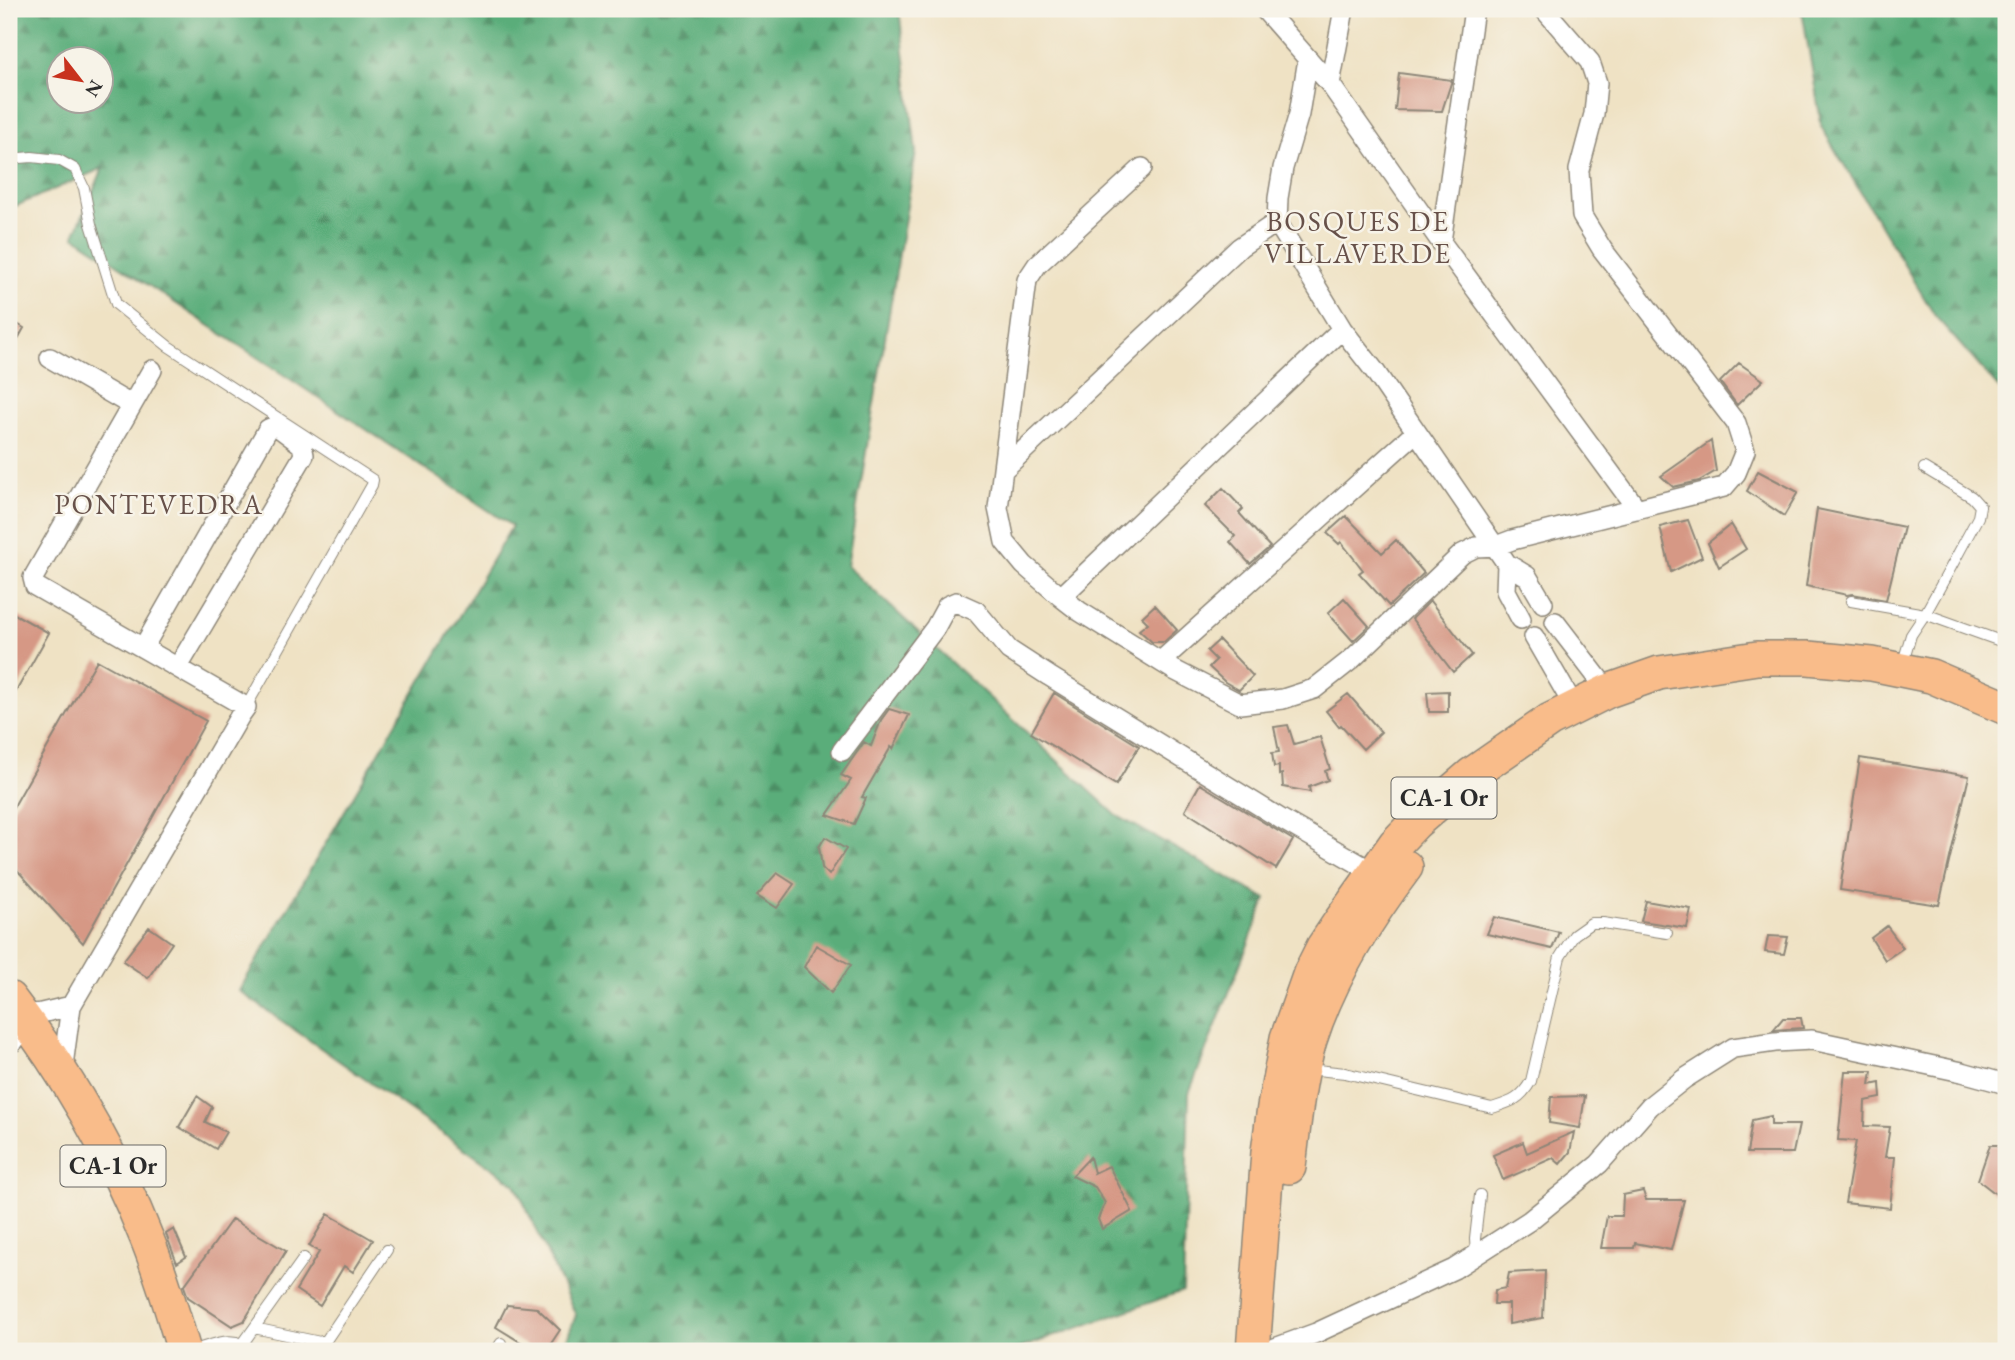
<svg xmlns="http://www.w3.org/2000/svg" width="2015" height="1360" viewBox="0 0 2015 1360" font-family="'EB Garamond',serif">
  <defs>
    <pattern id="forest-firs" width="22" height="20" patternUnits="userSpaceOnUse" patternTransform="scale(1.75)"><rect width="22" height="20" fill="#5aad7a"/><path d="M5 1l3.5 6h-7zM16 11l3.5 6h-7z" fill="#4b8d64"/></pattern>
  </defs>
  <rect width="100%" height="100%" fill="#f7f3e8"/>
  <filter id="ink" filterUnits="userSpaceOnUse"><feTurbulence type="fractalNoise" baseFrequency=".0143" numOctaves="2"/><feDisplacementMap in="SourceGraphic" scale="14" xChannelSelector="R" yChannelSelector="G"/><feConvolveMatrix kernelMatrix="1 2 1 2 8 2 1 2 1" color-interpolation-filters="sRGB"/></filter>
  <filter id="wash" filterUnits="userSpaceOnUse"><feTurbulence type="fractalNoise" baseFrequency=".00686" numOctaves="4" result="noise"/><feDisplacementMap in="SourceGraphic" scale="28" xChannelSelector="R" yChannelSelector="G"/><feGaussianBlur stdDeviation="1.57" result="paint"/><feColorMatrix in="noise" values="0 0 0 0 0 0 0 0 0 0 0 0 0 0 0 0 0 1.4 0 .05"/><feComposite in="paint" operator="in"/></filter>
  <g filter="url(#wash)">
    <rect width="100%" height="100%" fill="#efe2c4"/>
    <path fill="url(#forest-firs)" stroke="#426c52" stroke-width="2" fill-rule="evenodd" d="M9 9H899L916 152 847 566 1116 815 1266 899 1189 1093 1183 1291 1012 1351H562L576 1315 515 1184 239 991 512 526 74 236 103 168 9 209ZM60 60H102V102H60Z
      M1798 9H2006V396L1935 316 1822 128 1803 16Z"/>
    <g id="blocks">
      <path fill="#d69885" d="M1399 73 1452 80 1442 111 1395 110Z
        M9 319 24 328 9 355Z
        M1739 363 1763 380 1737 405 1720 382Z
        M1711 441 1716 471 1699 481 1673 487 1661 476Z
        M1758 471 1798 492 1784 516 1747 491Z
        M1223 488 1243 509 1239 513 1270 547 1250 564 1230 542 1235 536 1205 506Z
        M1817 509 1904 527 1886 600 1852 594 1847 595 1806 586Z
        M1346 516 1382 553 1396 540 1424 573 1389 606 1359 573 1363 570 1341 542 1339 544 1327 533Z
        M1688 520 1702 557 1671 572 1660 527Z
        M1731 524 1746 549 1719 567 1708 543Z
        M1344 598 1369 626 1353 641 1328 613Z
        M1430 601 1472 655 1453 672 1412 619Z
        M1155 605 1177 630 1164 642H1152L1139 630 1148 623 1142 617Z
        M9 611 49 633 9 704Z
        M1219 640 1253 676 1239 690 1225 682 1209 667 1216 660 1207 651Z
        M97 660 206 721 83 943 9 861V835L13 826 9 823V815Z
        M1448 691V712H1429L1427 692Z
        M1054 693 1139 746 1116 785 1031 733Z
        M1348 694 1381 732 1363 749 1341 725 1339 727 1326 711Z
        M889 709 909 715 893 749 891 747 862 797 866 798 854 824 827 815 851 780 841 775 864 742 871 746 881 720Z
        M1288 725 1294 744 1320 737 1330 769 1325 771 1328 780 1309 787 1310 792 1283 787 1282 774 1279 775V766L1274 767 1272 753 1279 752 1274 727Z
        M1860 758 1969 776 1939 905 1840 890Z
        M1200 784 1293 840 1276 869 1185 811Z
        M825 837 846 849 829 875 822 868 819 847Z
        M777 873 794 884 777 908 757 895Z
        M1646 901 1691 909 1687 928 1641 921Z
        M1494 917 1559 932 1552 949 1487 934Z
        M1887 926 1903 948 1885 960 1871 938Z
        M149 927 172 943 148 978 123 961Z
        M1768 936 1788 937 1784 954 1765 952Z
        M816 945 851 965 831 993 804 967Z
        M1783 1018H1801L1803 1028 1773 1030Z
        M1845 1071H1872L1870 1085 1880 1083 1881 1098 1865 1101 1864 1126 1890 1127 1885 1157H1895L1890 1208 1845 1203 1856 1141 1838 1140Z
        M197 1096 212 1107 205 1122 226 1132 216 1149 179 1127Z
        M1585 1096 1580 1128 1549 1123 1551 1097Z
        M1771 1116V1125H1799L1793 1153H1747L1752 1120Z
        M1574 1132 1570 1152 1560 1164 1553 1158 1503 1180 1493 1155 1523 1142 1527 1153Z
        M1990 1145H1997L2006 1150V1178L1996 1194 1978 1180Z
        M1090 1157 1094 1173 1109 1166 1132 1211 1102 1229 1098 1219 1105 1203 1095 1187 1072 1176Z
        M1643 1191 1646 1200H1684L1671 1250 1635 1243 1634 1248H1601L1607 1216H1622L1623 1195Z
        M328 1214 373 1240 353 1272 344 1266 320 1306 296 1290 319 1252 309 1246Z
        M232 1219 286 1251 244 1321 232 1326 188 1297 184 1286Z
        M174 1229 186 1257 177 1263 166 1234Z
        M1545 1271 1543 1318 1509 1324V1304H1494L1495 1290 1506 1288 1509 1273Z
        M507 1305 537 1308 560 1330 546 1351H535L496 1327Z"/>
    </g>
  </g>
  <g filter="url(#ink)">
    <use href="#blocks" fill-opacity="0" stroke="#8d8678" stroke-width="2"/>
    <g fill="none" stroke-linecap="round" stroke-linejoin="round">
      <g stroke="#8d8678" stroke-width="12">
        <path id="service" d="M9 159 32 157 59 160 75 169 84 188 91 224 116 304 168 346 373 480 372 485 246 707
          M1851 601 1925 614 2006 643
          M1902 666 1911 635 1925 614 1951 567 1978 517 1980 506 1972 497 1924 468
          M1308 1069 1345 1073 1492 1108C1511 1102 1520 1100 1531 1081L1560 957 1574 935 1591 923H1603L1667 933
          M1476 1255 1475 1239 1480 1195
          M254 1328 320 1342 327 1339 387 1250
          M244 1342 304 1258
          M191 1351C215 1344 234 1333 254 1351
          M496 1351 501 1343"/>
      </g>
      <g stroke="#8d8678" stroke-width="22">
        <path id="minor" d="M1264 9 1308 59 1299 114 1283 168 1278 198 1277 222 1342 329 1374 370 1507 564 1527 576 1543 603
          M1308 59 1330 84 1441 242 1637 509
          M1330 84 1344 9
          M1142 168 1037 265 1027 280 998 508 1005 542 1024 565 1061 597 1079 611 1174 670 1240 704 1283 699 1314 689 1352 659 1462 554 1476 547 1496 546 1512 540 1724 487 1736 473 1745 451 1736 423 1602 249 1582 216 1579 170 1594 114 1597 83 1590 62 1544 9
          M1441 242 1474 9
          M50 358 131 405
          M1003 470 1240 247 1277 222
          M1507 564 1506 591 1521 619
          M1061 597 1342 329
          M1555 622 1608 691
          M1534 637 1575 708
          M143 648 268 429 273 427H278L302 445 304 455 178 667
          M1161 661 1416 432
          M842 751 935 628 947 606 956 602 976 611 1009 650 1049 676 1281 819 1373 872
          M19 1011 37 1014 71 1006
          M9 1041H14
          M62 1073 71 1006 241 714 246 707 35 586 33 578 152 370
          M1275 1348 1316 1333 1454 1269 1529 1221 1599 1164 1650 1106 1684 1079 1733 1048 1775 1042 1812 1040 1962 1072 2006 1084"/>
      </g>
      <g stroke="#8d8678" stroke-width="36">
        <path id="trunk" d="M9 998C65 1071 113 1153 147 1239 162 1276 173 1314 184 1351
          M1289 1167C1294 1125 1298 1081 1310 1040 1330 977 1366 920 1406 867
          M1253 1351 1268 1152 1274 1107 1287 1038 1310 973 1323 947 1341 920 1395 844 1415 823 1472 774 1550 720 1608 691 1659 673 1757 658H1808L1872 664 1931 676 2006 708"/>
      </g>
      <use href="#service" stroke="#fff" stroke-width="10"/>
      <use href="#minor" stroke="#fff" stroke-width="19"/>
      <use href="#trunk" stroke="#f9bc8a" stroke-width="33"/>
    </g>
  </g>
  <g text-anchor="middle" stroke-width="5" stroke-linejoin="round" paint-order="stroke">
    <g fill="#f7f3e8" stroke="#686764" stroke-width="2">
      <rect x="1391.5" y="777.5" width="105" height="41" rx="5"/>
      <rect x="60.5" y="1145.5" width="105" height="41" rx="5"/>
    </g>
    <g font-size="24" font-weight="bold" fill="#2b2b2b">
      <text x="1444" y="806">CA-1 Or</text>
      <text x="113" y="1174">CA-1 Or</text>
    </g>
    <g font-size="28" letter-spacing="2" fill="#67514a" stroke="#f7f3e8">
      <text x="1358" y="231">BOSQUES DE<tspan x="1358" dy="32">VILLAVERDE</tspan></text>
      <text x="159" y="514">PONTEVEDRA</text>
    </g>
  </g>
  <rect width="2015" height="1360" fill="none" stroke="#f7f3e8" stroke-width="35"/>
  <g transform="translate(80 80) rotate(121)"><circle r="33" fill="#f7f3e8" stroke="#a5a39c" stroke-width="2"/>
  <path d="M0-5L12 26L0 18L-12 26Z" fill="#c8321e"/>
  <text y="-10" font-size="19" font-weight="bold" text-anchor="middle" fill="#2b2b2b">N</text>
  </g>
</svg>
